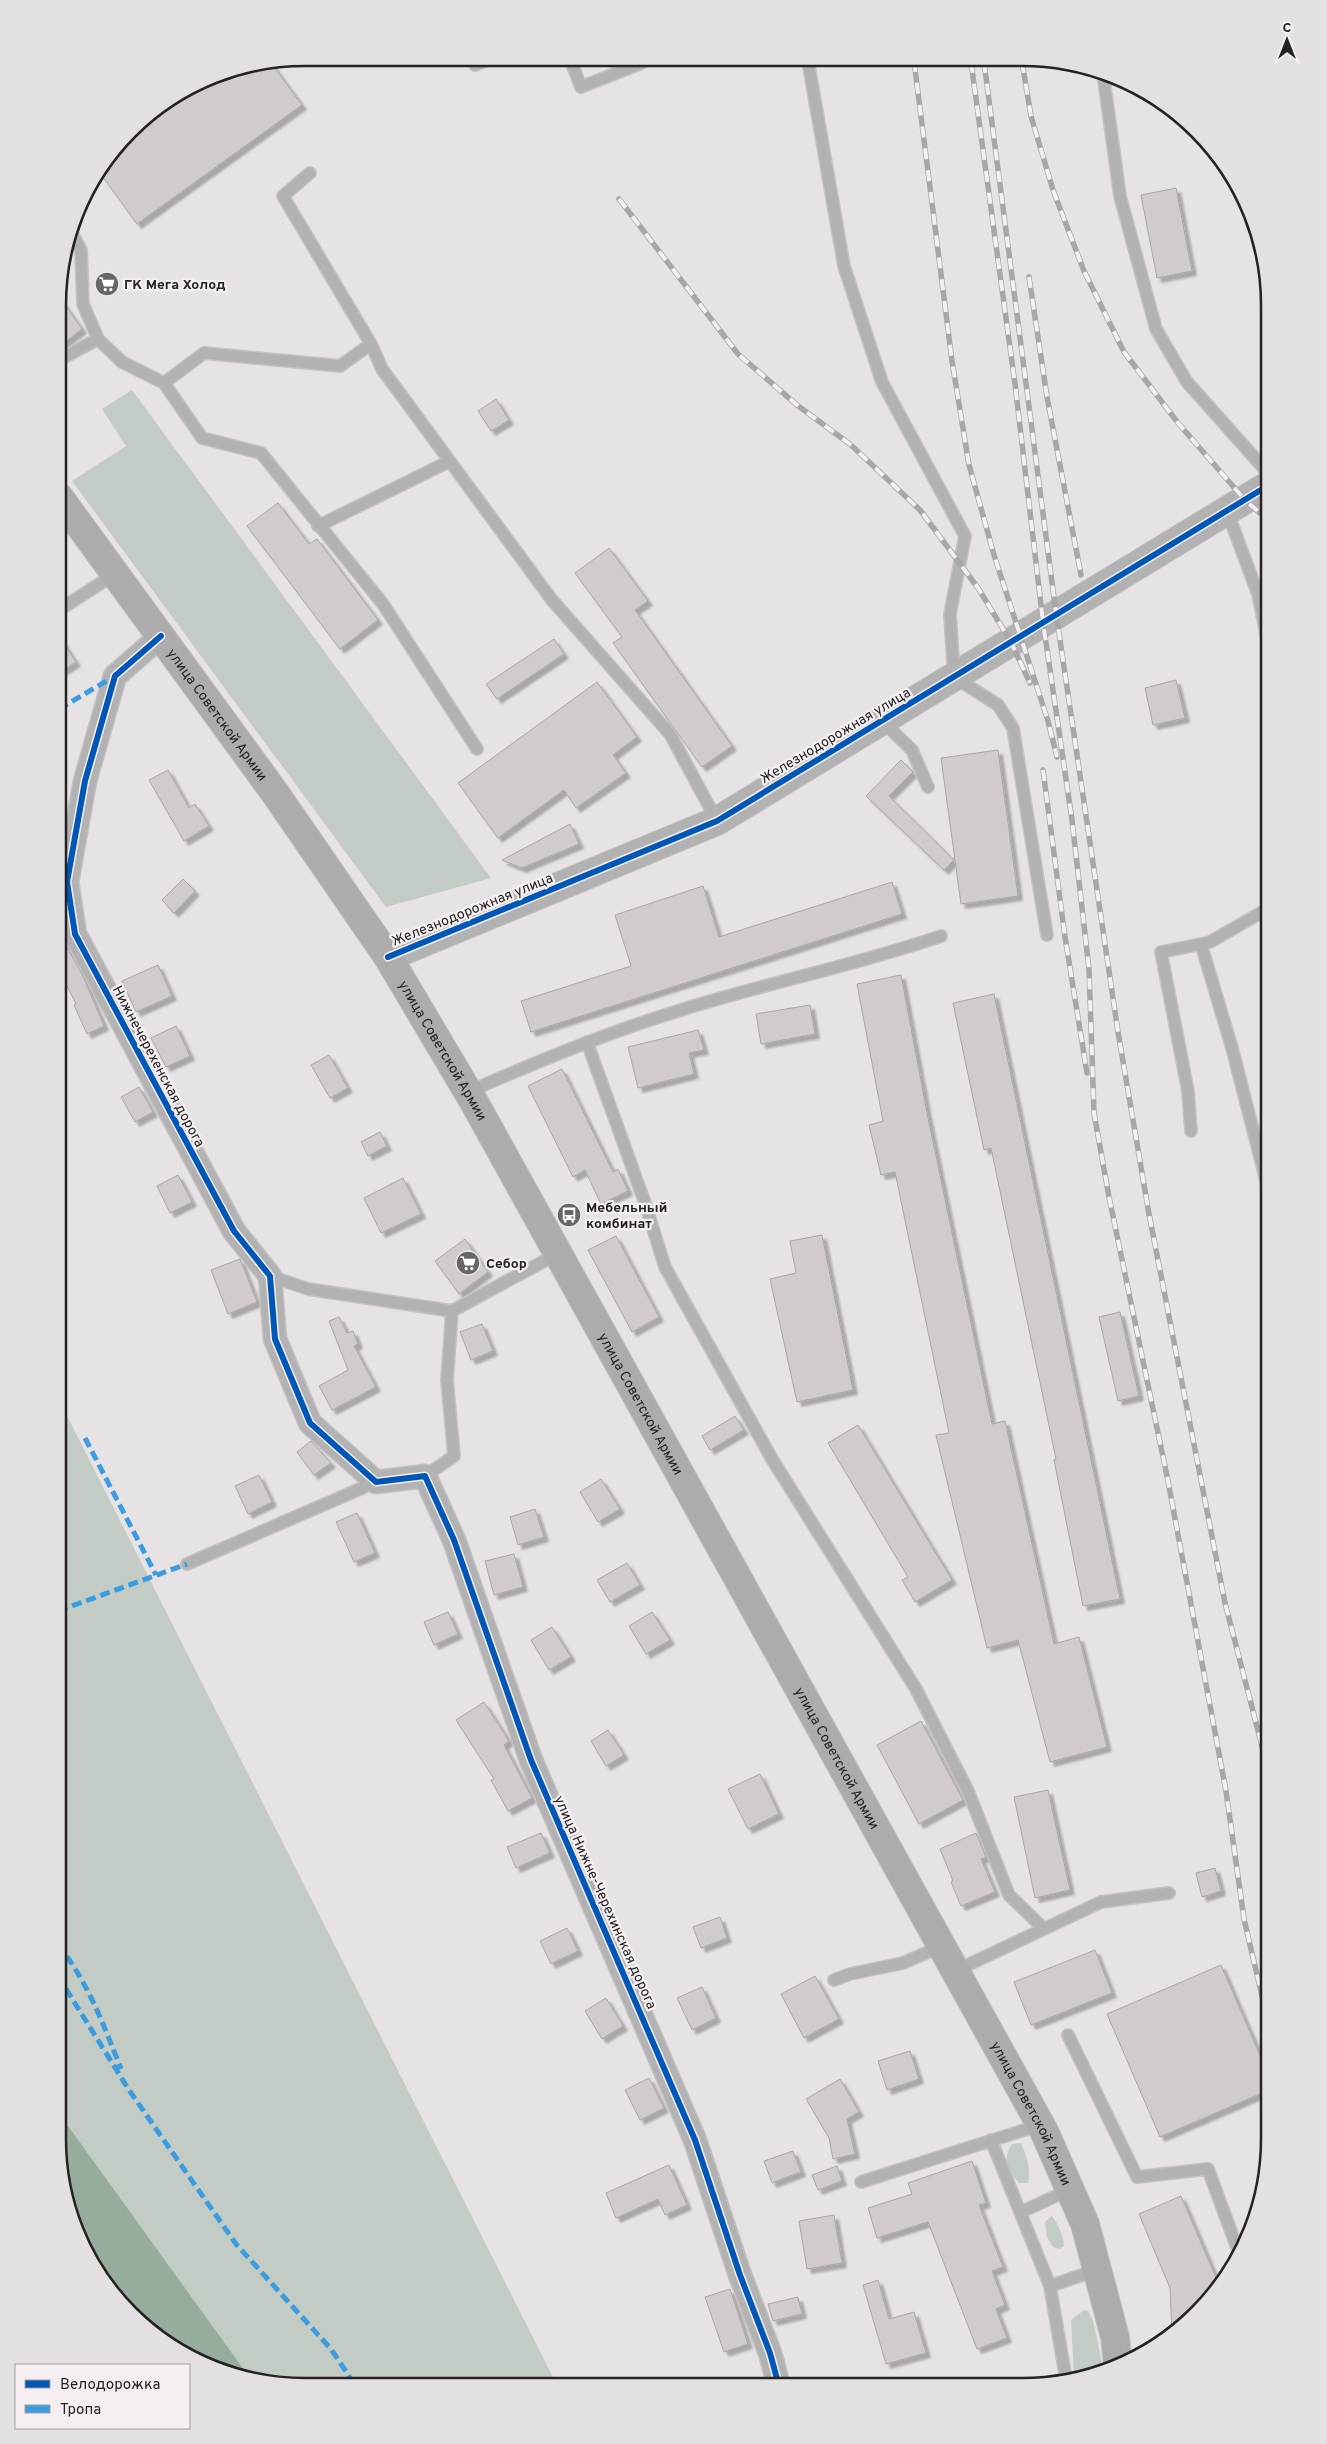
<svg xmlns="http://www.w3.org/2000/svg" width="1327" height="2444" viewBox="0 0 1327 2444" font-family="Overpass,sans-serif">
  <defs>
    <filter id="shadow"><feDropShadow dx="4.5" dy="4.5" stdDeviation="1" flood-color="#0004"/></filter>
  </defs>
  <rect width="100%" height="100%" fill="#e7e3e5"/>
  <path fill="#c2ccc4" d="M132 390 491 878 386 907 72 481 126 446 102 409Z
    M58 1398 557 2385 273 2384 250 2378 58 2112Z
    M1021 2143C1027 2157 1031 2168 1028 2183H1019C1007 2170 1002 2159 1012 2144Z
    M1052 2216C1059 2226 1063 2235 1064 2246L1060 2249 1053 2247 1047 2237 1045 2222Z
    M1084 2310 1088 2311 1093 2321 1104 2372 1074 2378 1071 2320Z"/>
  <path fill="#96ac9c" d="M58 2112 250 2378 210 2368 142 2325 99 2277 71 2219 58 2139Z"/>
  <path fill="#d2cbce" stroke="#a9a6a7" filter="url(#shadow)" d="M272 64 302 105 137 224 100 173 142 119 211 76Z
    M1176 188 1192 271 1157 278 1141 195Z
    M60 298 82 329 60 346Z
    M496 399 509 420 491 431 478 411Z
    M278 503 309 544 317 539 378 620 340 649 247 526Z
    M609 548 648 601 635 610 732 746 702 767 613 643 622 637 575 573Z
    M59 636 76 662 59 673Z
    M554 639 564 654 497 699 486 684Z
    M1176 680 1185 718 1153 725 1145 688Z
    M597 682 637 737 613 755 626 773 576 808 564 790 498 838 458 783Z
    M998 750 1018 896 961 904 941 758Z
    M901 760 913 772 889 796 954 860 944 870 866 796Z
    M168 770 189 808 195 804 209 826 184 841 149 780Z
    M570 824 579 844 522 868 502 860Z
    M183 879 195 891 174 913 162 900Z
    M892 882 902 914 531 1032 521 1001 631 966 615 915 703 886 719 937Z
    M59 921 63 940 82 974 104 1026 87 1034 74 1005 76 1004 59 970Z
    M158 965 172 996 136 1012 122 981Z
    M901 975 927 1113 992 1424 1005 1421 1054 1644 1079 1637 1107 1747 1050 1762 1018 1640 987 1648 936 1435 949 1433 895 1172 881 1175 869 1125 883 1121 857 984Z
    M994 994 1120 1599 1083 1606 1054 1460 1056 1459 991 1148 984 1150 953 1003Z
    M810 1005 815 1034 761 1044 756 1014Z
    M176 1026 190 1056 166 1067 151 1038Z
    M698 1030 704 1050 689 1053 694 1074 638 1088 628 1047Z
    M329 1055 348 1088 330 1098 311 1065Z
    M562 1069 613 1172 618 1169 628 1191 601 1204 585 1170 573 1177 528 1086Z
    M139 1087 153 1112 135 1122 121 1097Z
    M380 1132 387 1146 368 1156 361 1142Z
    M178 1175 192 1202 170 1213 157 1186Z
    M403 1178 421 1214 381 1233 364 1198Z
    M822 1235 853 1390 797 1402 770 1279 796 1273 790 1241Z
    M616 1236 659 1317 632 1332 588 1250Z
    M465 1239 488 1272 459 1294 435 1261Z
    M240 1259 257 1302 228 1314 211 1270Z
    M1120 1312 1139 1396 1118 1401 1099 1317Z
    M339 1317 347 1333 353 1331 358 1344 354 1346 376 1387 332 1410 319 1386 348 1370 329 1321Z
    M482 1324 493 1351 471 1360 460 1332Z
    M735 1416 744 1430 710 1450 702 1436Z
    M858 1425 952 1580 915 1602 902 1580 908 1577 828 1443Z
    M311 1441 331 1463 314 1475 297 1452Z
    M259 1475 272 1502 248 1514 235 1486Z
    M601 1479 620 1509 598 1522 580 1492Z
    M535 1509 544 1537 518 1545 510 1517Z
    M357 1513 375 1553 354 1562 336 1522Z
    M514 1554 523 1587 494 1595 485 1561Z
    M627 1563 640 1585 610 1602 597 1580Z
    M448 1612 458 1634 434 1645 424 1622Z
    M652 1612 670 1640 646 1654 629 1626Z
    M552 1627 571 1657 549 1670 531 1640Z
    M484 1702 509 1741 504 1745 532 1798 508 1811 491 1780 494 1779 456 1720Z
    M921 1721 963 1800 919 1824 877 1745Z
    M608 1730 624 1755 606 1766 591 1741Z
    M760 1774 779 1814 748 1829 728 1789Z
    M1048 1790 1070 1890 1035 1898 1014 1797Z
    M541 1833 550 1853 516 1868 507 1847Z
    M976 1833 986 1857 981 1859 995 1892 961 1906 951 1882 953 1881 940 1849Z
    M1215 1868 1221 1891 1202 1897 1196 1873Z
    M720 1917 727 1938 701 1948 693 1927Z
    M567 1928 578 1951 551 1964 540 1941Z
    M1095 1950 1112 1993 1031 2025 1014 1982Z
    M1221 1965 1269 2076V2090L1160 2137 1107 2014Z
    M815 1976 839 2019 804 2038 781 1994Z
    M702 1987 716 2018 692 2030 677 1998Z
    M606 1998 623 2026 602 2039 585 2011Z
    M910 2051 919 2079 887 2090 878 2061Z
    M649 2078 664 2108 640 2120 625 2090Z
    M840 2079 859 2112 847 2119 855 2154 833 2159 829 2138 806 2099Z
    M793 2151 801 2172 772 2183 764 2161Z
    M972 2161 986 2203 979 2205 1003 2267 992 2271 1005 2305 996 2309 1007 2338 977 2349 928 2222 877 2238 868 2208 912 2194 908 2183Z
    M669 2165 687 2205 665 2215 658 2199 616 2218 606 2193Z
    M837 2166 842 2181 818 2190 812 2175Z
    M1181 2196 1220 2287 1172 2335 1170 2288 1139 2214Z
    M834 2215 842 2263 807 2269 799 2221Z
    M878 2280 889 2319 914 2312 926 2353 886 2364 863 2285Z
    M730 2289 748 2344 724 2352 705 2297Z
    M798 2297 802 2314 773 2321 768 2304Z"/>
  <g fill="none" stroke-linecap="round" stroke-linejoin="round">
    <g stroke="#c3c1c2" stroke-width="14">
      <path id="service" d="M570 59 581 87 642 63 641 60
        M808 61 844 266 882 382 965 536 950 614 954 677 998 705 1013 728 1047 935
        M475 65 491 59
        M1103 73 1120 196 1156 329 1187 382 1269 474
        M98 339 122 362 164 383 202 438 261 453 383 604 477 749
        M371 344 382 369 552 600 670 734 717 821
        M59 360 98 339 83 304 81 250 72 233
        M164 383 204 353 340 366 371 344 283 196 310 173
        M1227 511 1258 594 1269 648
        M318 526 448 462
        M59 610 115 574
        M882 721 912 750 928 787
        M587 1042 645 1203 665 1267 772 1459 916 1689 968 1791 1009 1895 1044 1929
        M468 1092C538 1061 608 1032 681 1010 767 983 856 965 941 936
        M1191 1131 1188 1091 1161 952 1201 944
        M1269 1192 1232 1048 1201 944 1210 942 1269 908
        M270 1276 308 1289 452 1311
        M425 1476 454 1456 447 1380 452 1311 559 1253
        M187 1564 376 1482
        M955 1971 1101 1902 1169 1893
        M834 1980 850 1974 903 1963 942 1946
        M1068 2035 1137 2177 1208 2169 1239 2253
        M991 2140 1050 2286 1066 2379
        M861 2182 1040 2125
        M1021 2212 1069 2190
        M1050 2286 1097 2270"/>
    </g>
    <g stroke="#c3c1c2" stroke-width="25">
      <path id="minor" d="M161 636 115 676 85 781 67 882 75 934 234 1231 270 1276 275 1339 310 1423 376 1482 425 1476 454 1540 531 1760 695 2140 740 2275 770 2353 779 2386"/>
    </g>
    <g stroke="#c3c1c2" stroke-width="30">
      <path id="tertiary" d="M388 957 717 821 1269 485"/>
    </g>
    <g stroke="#c3c1c2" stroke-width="30">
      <g id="primary">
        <path id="s1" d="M59 497 275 793 388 957 474 1102 1044 2131 1085 2224 1115 2337 1118 2365"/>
      </g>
    </g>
    <use href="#service" stroke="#b3b2b3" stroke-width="11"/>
    <use href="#minor" stroke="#b3b2b3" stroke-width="22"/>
    <use href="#tertiary" stroke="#b3b2b3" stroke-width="28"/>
    <use href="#primary" stroke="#adabac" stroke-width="28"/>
    <g stroke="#a8a7a8" stroke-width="5.5">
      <path id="rail" d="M914 61 952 361 969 465 994 555 1048 721 1057 757
        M971 62 1015 384 1043 622 1072 820 1089 969 1094 1113 1109 1197 1168 1481 1226 1791 1244 1919 1269 2026
        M984 62 1056 613 1118 1032 1149 1214 1225 1603 1269 1773
        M1022 62 1031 116 1053 190 1084 271 1124 352 1178 423 1245 500 1269 521
        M619 199 738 354 797 405 851 445 920 510 978 588 1011 642 1030 683
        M1029 277 1047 397 1081 575
        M1043 770 1065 937 1087 1073"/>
    </g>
    <use href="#rail" stroke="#f5eff2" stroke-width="4" stroke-dasharray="11" stroke-linecap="butt"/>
    <path stroke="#3c9ce0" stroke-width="5" stroke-dasharray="10 5" stroke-linecap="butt" d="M59 709 115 676
      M85 1438 156 1575
      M58 1611 187 1564
      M58 1944C88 1983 103 2023 121 2069
      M58 1976 129 2090 236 2244 331 2349 355 2385"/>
    <g stroke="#f5eff2" stroke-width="9">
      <path id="cycleway" d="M161 636 115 676 85 781 67 882 75 934 234 1231 270 1276 275 1339 310 1423 376 1482 425 1476 454 1540 531 1760 695 2140 740 2275 770 2353 779 2386
        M388 957 717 821 1269 485"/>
    </g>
    <use href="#cycleway" stroke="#0057b8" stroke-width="6"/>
  </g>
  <defs>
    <g id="supermarket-disc" transform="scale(1.25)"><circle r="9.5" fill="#686667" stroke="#f5eff2"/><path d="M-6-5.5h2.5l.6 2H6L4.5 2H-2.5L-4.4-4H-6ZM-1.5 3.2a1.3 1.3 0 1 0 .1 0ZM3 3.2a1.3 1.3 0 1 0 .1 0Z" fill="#fff"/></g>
    <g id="bus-disc" transform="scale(1.25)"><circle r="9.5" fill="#686667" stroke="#f5eff2"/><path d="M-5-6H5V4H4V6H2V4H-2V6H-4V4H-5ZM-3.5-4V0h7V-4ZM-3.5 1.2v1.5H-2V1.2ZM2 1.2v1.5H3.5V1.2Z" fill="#fff"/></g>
  </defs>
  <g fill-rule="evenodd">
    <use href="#supermarket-disc" x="107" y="284"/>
    <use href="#bus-disc" x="569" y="1215"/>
    <use href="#supermarket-disc" x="468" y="1263"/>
  </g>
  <g text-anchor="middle" stroke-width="4.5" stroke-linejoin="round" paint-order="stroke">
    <g font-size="14" font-weight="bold" fill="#242223" stroke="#f5eff2" text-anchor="start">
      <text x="124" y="289">ГК Мега Холод</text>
      <text x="586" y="1212">Мебельный<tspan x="586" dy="16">комбинат</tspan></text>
      <text x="486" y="1268">Себор</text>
    </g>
    <g font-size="14" fill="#242223" stroke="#f5eff2">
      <text dy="5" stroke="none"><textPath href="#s1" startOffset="269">улица Советской Армии</textPath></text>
      <text transform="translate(835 735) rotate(-31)" y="5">Железнодорожная улица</text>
      <text transform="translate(472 909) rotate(-22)" y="5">Железнодорожная улица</text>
      <text dy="5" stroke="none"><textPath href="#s1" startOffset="674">улица Советской Армии</textPath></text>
      <text transform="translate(159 1066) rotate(62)" y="5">Нижнечерехенская дорога</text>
      <text dy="5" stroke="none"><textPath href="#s1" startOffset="1079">улица Советской Армии</textPath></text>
      <text dy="5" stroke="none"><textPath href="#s1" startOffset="1484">улица Советской Армии</textPath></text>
      <text transform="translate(606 1902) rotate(66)" y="5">улица Нижне-Черехинская дорога</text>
      <text dy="5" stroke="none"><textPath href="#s1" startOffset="1889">улица Советской Армии</textPath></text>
    </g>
  </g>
  <path d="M0 0H1327V2444H0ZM305 66H1022A239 239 0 0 1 1261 305V2139A239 239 0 0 1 1022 2378H305A239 239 0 0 1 66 2139V305A239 239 0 0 1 305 66Z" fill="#e4dfe1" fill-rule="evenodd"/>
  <path fill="none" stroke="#242223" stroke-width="2.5" d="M305 66H1022A239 239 0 0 1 1261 305V2139A239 239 0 0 1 1022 2378H305A239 239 0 0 1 66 2139V305A239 239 0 0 1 305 66Z"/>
  <rect x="15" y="2364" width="175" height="65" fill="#f5eff2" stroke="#a19d9f"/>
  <rect x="25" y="2380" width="25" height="8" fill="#0057b8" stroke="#a19d9f"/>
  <text x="60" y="2389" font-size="15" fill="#242223">Велодорожка</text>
  <rect x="25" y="2405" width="25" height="8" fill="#3c9ce0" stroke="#a19d9f"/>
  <text x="60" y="2414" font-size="15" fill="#242223">Тропа</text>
  <g transform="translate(1287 40)" stroke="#f5eff2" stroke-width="4" paint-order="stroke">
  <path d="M0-4L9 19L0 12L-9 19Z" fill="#242223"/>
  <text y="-8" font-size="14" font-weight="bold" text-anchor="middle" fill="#242223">С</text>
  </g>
</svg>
